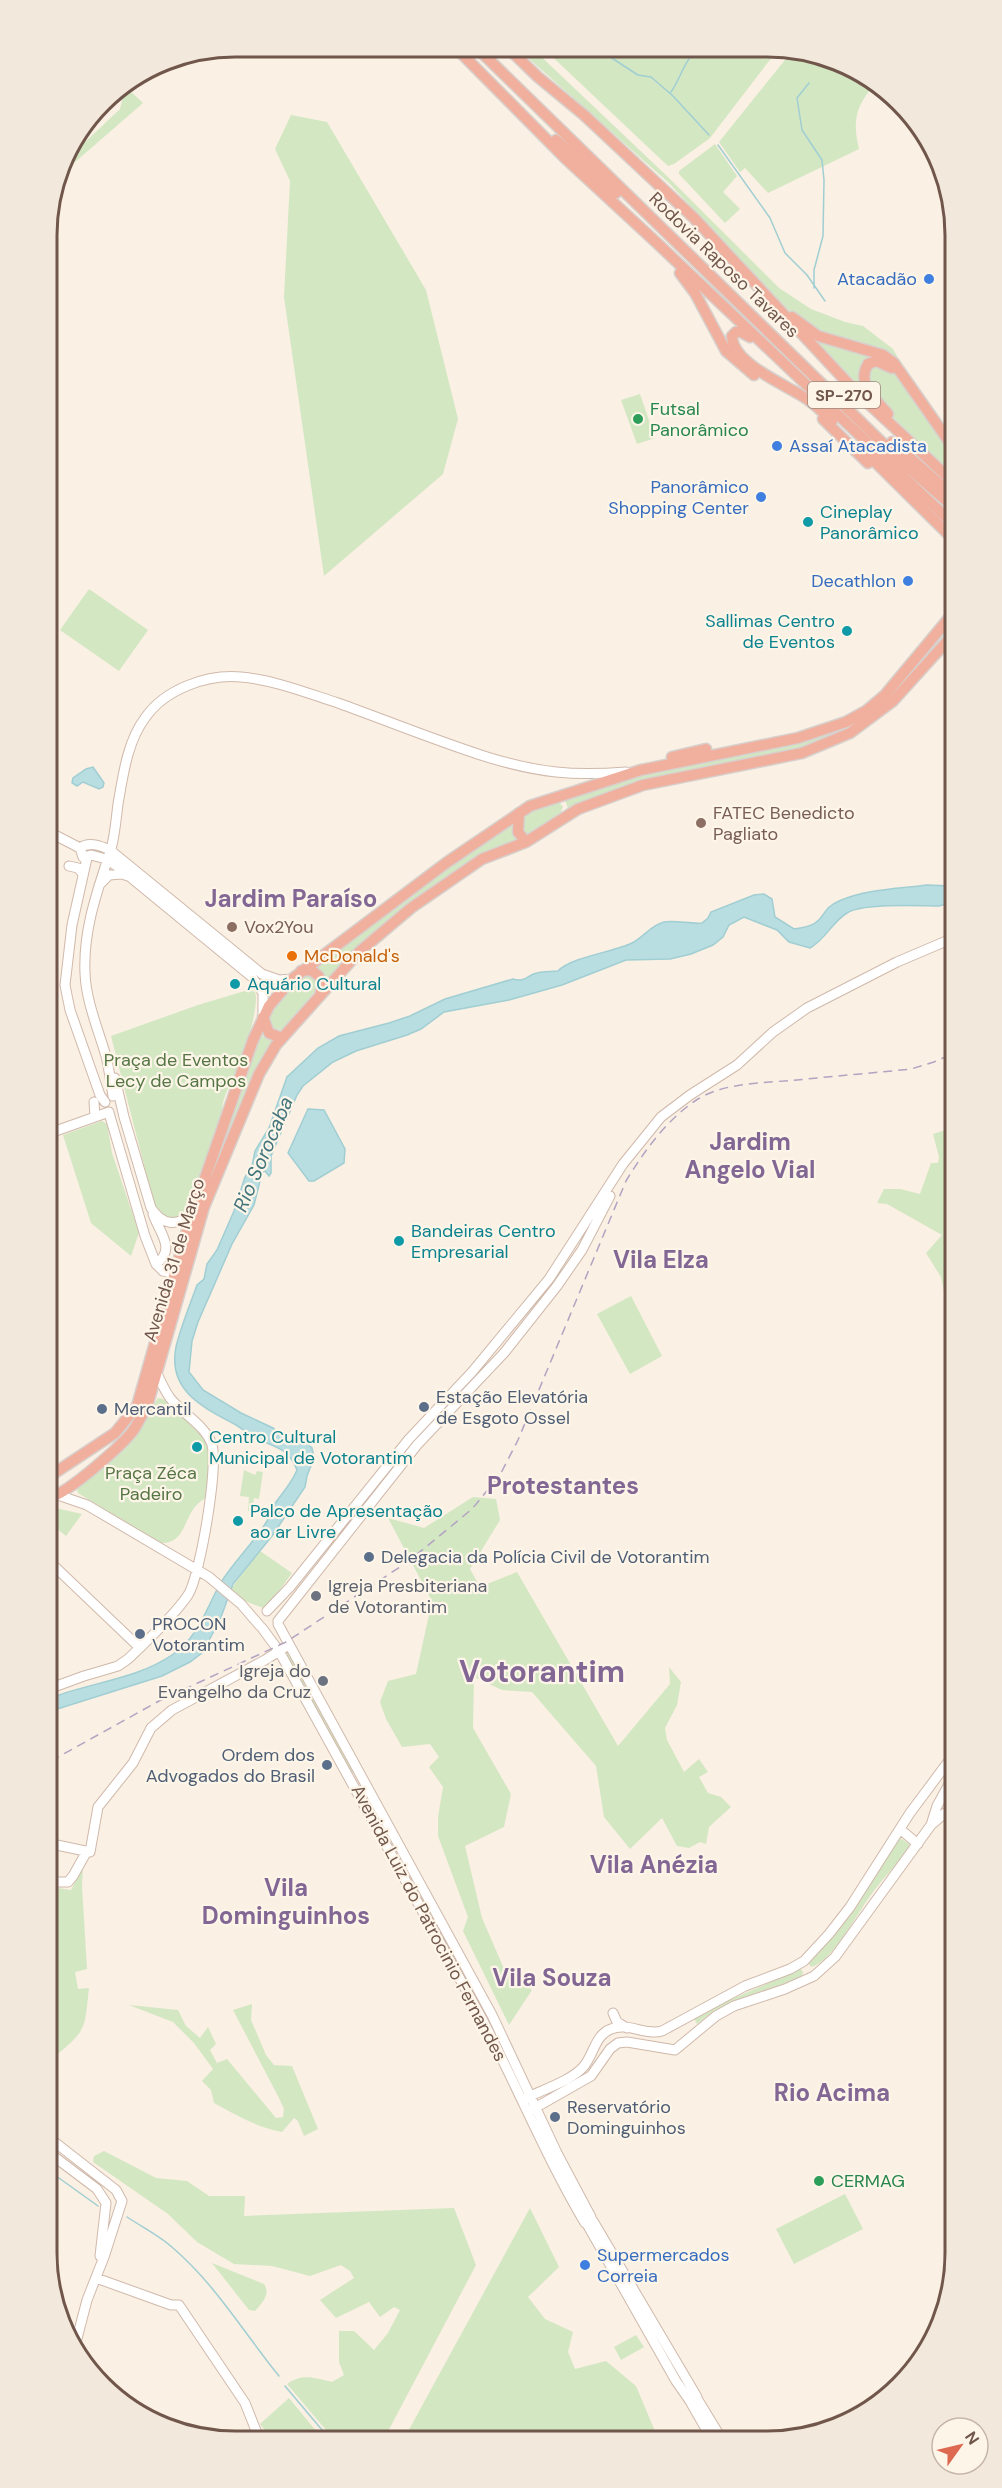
<svg xmlns="http://www.w3.org/2000/svg" width="1002" height="2488" viewBox="0 0 1002 2488" font-family="'DM Sans',sans-serif">
  <rect width="100%" height="100%" fill="#faf0e3"/>
  <path fill="#d3e7c3" d="M517 48H532L669 178 779 288 811 309 845 322 863 326 893 349 903 367 831 337 796 317 761 283 669 183Z
    M543 48 768 50 772 57 710 138 674 164 668 166Z
    M793 50C823 50 852 67 875 83 856 107 852 119 859 149L768 193 745 168 740 172 719 142Z
    M124 85 143 103 59 176 63 163 120 109 123 97 119 88Z
    M291 115 327 122 426 290 458 419 443 474 324 576 284 297 290 181 275 149Z
    M715 144 737 176 723 192 740 209 725 223 679 174V171Z
    M819 341 875 355 861 368 858 384H856L819 344Z
    M877 365 892 371 898 378 950 451V472L878 403 870 390 867 372Z
    M640 394 655 438 637 444 621 400Z
    M89 589 148 630 119 671 60 630Z
    M950 622V634L892 698 853 727 801 750 699 769 569 811 565 800 635 775 853 722Z
    M559 802 563 807 560 814 530 835 522 831 524 816 536 809Z
    M513 821 514 833 521 840 494 848 477 857 393 916 366 940 325 984 311 967Z
    M308 973 317 981 316 990 283 1030 271 1029 268 1015 271 1011 297 979Z
    M248 990 255 992C260 1006 243 1058 236 1073 230 1085 222 1097 222 1112L188 1213 175 1221 156 1212 111 1036 198 1005Z
    M259 1034 273 1042 192 1227Z
    M102 1121 107 1124 112 1153 139 1233 131 1256 91 1223 63 1135Z
    M952 1128V1317L947 1306 941 1277 926 1253 942 1235 887 1204 877 1203 884 1189H900L920 1194 931 1163H938L939 1157 933 1134Z
    M631 1296 662 1356 630 1374 597 1314Z
    M158 1398 163 1399C175 1410 205 1431 209 1446 213 1462 208 1483 206 1498 181 1510 190 1545 159 1543L78 1493 77 1489 139 1428Z
    M244 1470 255 1475 257 1471 263 1472 259 1499 254 1498 252 1511H248L249 1497 240 1496Z
    M473 1497 496 1499 500 1520 470 1569 480 1587 517 1572 618 1746 670 1684 669 1667 681 1682 677 1705 665 1728 667 1740 684 1772 699 1759 708 1772 699 1777 708 1793 721 1797 731 1807 709 1827 706 1844 700 1842 689 1848 677 1846 662 1818 630 1849 604 1817 596 1766 532 1692 502 1690 474 1677 473 1728 511 1794 504 1827 465 1846 482 1918 505 1971 532 1990 509 2025 463 1931 468 1917 438 1836V1817L443 1787 429 1767 439 1757 430 1744 402 1747 386 1719 380 1702 388 1681 416 1674 432 1601 388 1518 424 1528Z
    M51 1507 82 1514 66 1536 51 1524Z
    M260 1551 292 1573 266 1609 245 1601 230 1590Z
    M288 1651 355 1772 354 1773 351 1772 284 1653Z
    M900 1838 912 1846C899 1861 885 1876 873 1892 859 1910 832 1963 811 1967L807 1961 838 1930Z
    M83 1866 82 1886 87 1969 75 1972 78 1989 89 1988C84 2033 87 2029 52 2059V1887L71 1890Z
    M414 1880 528 2096 523 2098 410 1882Z
    M799 1967 803 1972 802 1976C764 1994 730 1995 697 2024L693 2017C727 1999 766 1987 799 1967Z
    M252 2004 251 2020 266 2055 274 2065 292 2066 318 2129 304 2136 298 2121 294 2118 282 2132C258 2128 236 2115 214 2103L211 2090 202 2081 213 2069 194 2043 173 2022 129 2005 178 2010 186 2026 200 2038 208 2027 216 2044 210 2050 217 2063 227 2059 276 2118 283 2117 284 2109 279 2098 233 2010Z
    M104 2151 156 2178 187 2181 209 2196H245L244 2216 454 2208 476 2265 385 2437H332L287 2384C303 2373 314 2378 332 2382L344 2375 339 2362V2331H354L374 2350 388 2333 400 2310 394 2307 380 2317 369 2302 336 2318 320 2300 354 2278 350 2271 341 2265 310 2276 272 2266 234 2264 197 2242 168 2214 93 2162 94 2156Z
    M845 2194 863 2229 794 2264 776 2229Z
    M530 2208 559 2267 528 2297 545 2319 573 2332 568 2352 575 2369 606 2361 636 2386 657 2436 405 2437Z
    M212 2263 264 2284C271 2294 262 2303 255 2311L249 2310Z
    M636 2335 644 2347 621 2360 614 2347Z
    M289 2398 321 2437 271 2438 260 2424Z"/>
  <path fill="#b9dee2" stroke="#a0ced3" stroke-width="1.5" d="M93 767 104 783 103 787 99 789 83 782 77 786 72 783 73 778 86 769Z
    M927 885 951 886V903L939 906C918 906 863 903 847 913 832 922 826 939 810 948L789 942 777 930 744 917 729 925 723 937 713 945 691 954 670 959 626 960 562 985 509 1000 444 1012 421 1029 407 1035 356 1051 333 1062 303 1086 297 1095 271 1156V1173L269 1176 265 1171 262 1173 254 1205 232 1244 198 1322 192 1341 189 1372 203 1390 241 1413 273 1428 284 1437 294 1442H305L312 1448 314 1458 307 1476 305 1487 272 1536 233 1584 220 1620 202 1653 190 1662 162 1676 51 1711V1698C91 1682 135 1680 172 1655 198 1638 206 1609 220 1584 233 1562 254 1543 267 1521 269 1517 270 1512 272 1508 280 1495 291 1485 297 1470 289 1449 279 1449 260 1440 251 1436 244 1430 236 1425 205 1408 167 1392 176 1347 181 1326 190 1305 197 1285L204 1279 207 1264 217 1250 234 1211 245 1177 252 1166 255 1151 269 1128 287 1077 318 1048 339 1036 389 1023 410 1016 445 999 513 979C525 983 527 975 537 973 544 971 551 972 558 971 571 957 614 952 632 943 644 937 651 925 664 922 675 920 690 924 702 923L708 918 711 912 754 895 764 894 772 899 775 917 794 929C830 925 816 911 839 901 866 889 898 889 927 885Z
    M308 1109 324 1110 345 1149 344 1163 314 1181H309L288 1153Z"/>
  <g fill="none" stroke-linecap="round" stroke-linejoin="round">
    <path stroke="#a0ced3" stroke-width="1.5" d="M551 54 559 51H574L607 55 638 75 651 77 673 96 709 135
      M809 83 797 98 802 130 822 160 824 180 823 236 814 270V288
      M671 92C681 78 684 60 698 49
      M718 145 770 218 785 253 807 275 825 301
      M52 2173 98 2206
      M127 2217C142 2227 160 2236 173 2248 216 2285 244 2333 279 2376
      M285 2386 328 2437"/>
    <g stroke="#d0b9ab" stroke-width="11">
      <path id="secondary" d="M49 832 80 848
        M80 848 83 857 91 855 106 859 118 867 252 977 263 993V1017
        M80 848C89 841 101 846 110 850L262 974 279 980 292 979
        M87 858 72 925 65 985 70 1010 100 1095 105 1102
        M69 866 78 868 83 874
        M99 885 109 875 122 874 128 876
        M115 1078 124 1117 151 1208C162 1225 176 1227 192 1214
        M113 1096C111 1083 109 1069 106 1056 98 1029 86 1001 85 973 83 929 98 889 111 849 115 835 116 819 118 804 123 776 127 742 145 718 165 689 207 674 241 677 274 680 307 693 338 703 388 721 437 741 487 757 539 773 573 776 626 772
        M94 1102 95 1116
        M109 1113 145 1236 156 1264 163 1271 180 1275
        M50 1133 109 1112
        M153 1214C159 1232 177 1249 156 1264
        M58 1495 87 1505 209 1577 241 1604 260 1626
        M51 1563 140 1648
        M267 1611 290 1587 409 1439 472 1372 549 1279 623 1164 661 1117 690 1095 737 1065 773 1032 807 1008 897 962 951 939
        M278 1621 417 1445 504 1353 557 1286 582 1250 610 1196
        M278 1624 492 2015 557 2153 591 2217
        M262 1628 279 1651 482 2019C517 2086 546 2157 585 2223
        M51 1688 84 1676 118 1666 128 1659C146 1642 174 1616 188 1595 200 1577 220 1460 211 1442 203 1424 182 1413 170 1398 165 1391 161 1382 157 1374
        M931 1825 945 1813
        M901 1830 918 1844
        M52 1844 90 1852 98 1807 133 1763 151 1728 172 1710 265 1660 284 1648
        M52 1882H68L73 1876 87 1851
        M613 2013 617 2022 627 2028
        M526 2098C542 2090 573 2080 584 2066 594 2054 595 2035 611 2029 628 2022 646 2036 662 2031L745 1986 790 1969 804 1961 829 1934 850 1907 910 1813 954 1754
        M533 2109 591 2076 610 2049 618 2043 627 2042 675 2050 716 2016 734 2006 785 1989 814 1976 835 1957 931 1825 937 1806 954 1775
        M52 2140 116 2190 122 2201 104 2257 87 2300 74 2350
        M52 2155 97 2189 106 2203 100 2256
        M593 2221 697 2397
        M587 2224 676 2381 690 2401
        M96 2278 171 2305H179L245 2403 259 2438
        M698 2400 720 2436
        M691 2403 710 2436"/>
    </g>
    <g stroke="#d7d0cd" stroke-width="13">
      <path id="highway" d="M456 48 565 158 658 244 950 521
        M477 48 904 464 950 504
        M508 48 538 77 584 115 694 218 857 393 950 479
        M556 140 616 193
        M680 273 695 293 726 351 754 375
        M792 317 818 336 883 355 894 363 950 443
        M750 337 741 332H736L732 336C732 364 787 385 807 399 816 405 824 413 832 421
        M888 414C875 399 856 384 868 364L876 361 892 368
        M823 419 868 463
        M892 442 950 493
        M865 452 950 536
        M672 757 706 749
        M519 813 518 832 526 842
        M301 971 310 970C323 976 323 984 320 996
        M263 1017 269 1033 282 1038
        M50 1476 115 1433 137 1406 188 1227 253 1040 269 1006 292 979 446 863 530 806 641 770 798 738 846 722 866 711 885 695 950 617
        M51 1497C69 1492 119 1448 132 1432 139 1423 143 1412 148 1403L204 1207 259 1074 276 1045 359 952 411 908 482 859 526 842 578 809 643 785 802 753 850 733 893 701 950 638"/>
    </g>
    <use href="#secondary" stroke="#fff" stroke-width="9"/>
    <use href="#highway" stroke="#f1b09e" stroke-width="10"/>
    <path stroke="#b3a3c3" stroke-width="1.5" stroke-dasharray="9 6" stroke-linecap="butt" d="M51 1761 159 1701 286 1642 409 1561 472 1509 500 1475 518 1440 626 1181C645 1150 667 1119 698 1099 726 1082 765 1083 797 1080 835 1076 873 1073 911 1069L934 1062 952 1054"/>
  </g>
  <g fill="#3f7fe0" stroke="#fef5e9" stroke-width="2">
    <circle cx="929" cy="279" r="6"/>
    <circle cx="777" cy="446" r="6"/>
    <circle cx="761" cy="497" r="6"/>
    <circle cx="908" cy="581" r="6"/>
    <circle cx="585" cy="2265" r="6"/>
  </g>
  <g fill="#2e9e5b" stroke="#fef5e9" stroke-width="2">
    <circle cx="638" cy="419" r="6"/>
    <circle cx="819" cy="2181" r="6"/>
  </g>
  <g fill="#0f9aa8" stroke="#fef5e9" stroke-width="2">
    <circle cx="808" cy="522" r="6"/>
    <circle cx="847" cy="631" r="6"/>
    <circle cx="235" cy="984" r="6"/>
    <circle cx="399" cy="1241" r="6"/>
    <circle cx="197" cy="1447" r="6"/>
    <circle cx="238" cy="1521" r="6"/>
  </g>
  <g fill="#8d6e63" stroke="#fef5e9" stroke-width="2">
    <circle cx="701" cy="823" r="6"/>
    <circle cx="232" cy="927" r="6"/>
  </g>
  <circle fill="#e8710a" stroke="#fef5e9" stroke-width="2" cx="292" cy="956" r="6"/>
  <g fill="#5c6f8a" stroke="#fef5e9" stroke-width="2">
    <circle cx="424" cy="1407" r="6"/>
    <circle cx="102" cy="1409" r="6"/>
    <circle cx="369" cy="1557" r="6"/>
    <circle cx="140" cy="1634" r="6"/>
    <circle cx="327" cy="1765" r="6"/>
    <circle cx="555" cy="2117" r="6"/>
  </g>
  <g fill="#6b7280" stroke="#fef5e9" stroke-width="2">
    <circle cx="316" cy="1596" r="6"/>
    <circle cx="323" cy="1681" r="6"/>
  </g>
  <g text-anchor="middle" stroke-width="4.5" stroke-linejoin="round" paint-order="stroke">
    <rect fill="#fef5e9" stroke="#9b867a" stroke-width="1.5" x="808" y="382" width="72" height="26" rx="4.5"/>
    <g font-size="16" font-weight="bold" fill="#71574b">
      <text x="844" y="401">SP-270</text>
    </g>
    <g font-size="18" fill="#71574b" stroke="#fef5e9">
      <text transform="translate(724 265) rotate(44)" y="6">Rodovia Raposo Tavares</text>
      <text transform="translate(174 1260) rotate(-73)" y="6">Avenida 31 de Março</text>
      <text transform="translate(429 1923) rotate(62)" y="6">Avenida Luiz do Patrocinio Fernandes</text>
    </g>
    <g font-size="18" fill="#366cbe" stroke="#fef5e9" text-anchor="end">
      <text x="917" y="285">Atacadão</text>
      <text x="789" y="452" text-anchor="start">Assaí Atacadista</text>
      <text x="749" y="493">Panorâmico<tspan x="749" dy="21">Shopping Center</tspan></text>
      <text x="896" y="587">Decathlon</text>
      <text x="597" y="2261" text-anchor="start">Supermercados<tspan x="597" dy="21">Correia</tspan></text>
    </g>
    <g font-size="18" fill="#27864d" stroke="#fef5e9" text-anchor="start">
      <text x="650" y="415">Futsal<tspan x="650" dy="21">Panorâmico</tspan></text>
      <text x="831" y="2187">CERMAG</text>
    </g>
    <g font-size="18" fill="#0d838f" stroke="#fef5e9" text-anchor="start">
      <text x="820" y="518">Cineplay<tspan x="820" dy="21">Panorâmico</tspan></text>
      <text x="835" y="627" text-anchor="end">Sallimas Centro<tspan x="835" dy="21">de Eventos</tspan></text>
      <text x="247" y="990">Aquário Cultural</text>
      <text x="411" y="1237">Bandeiras Centro<tspan x="411" dy="21">Empresarial</tspan></text>
      <text x="209" y="1443">Centro Cultural<tspan x="209" dy="21">Municipal de Votorantim</tspan></text>
      <text x="250" y="1517">Palco de Apresentação<tspan x="250" dy="21">ao ar Livre</tspan></text>
    </g>
    <g font-size="18" fill="#785e54" stroke="#fef5e9" text-anchor="start">
      <text x="713" y="819">FATEC Benedicto<tspan x="713" dy="21">Pagliato</tspan></text>
      <text x="244" y="933">Vox2You</text>
    </g>
    <g font-size="18" fill="#c56008" stroke="#fef5e9" text-anchor="start">
      <text x="304" y="962">McDonald's</text>
    </g>
    <g font-size="18" fill="#557644" stroke="#fef5e9">
      <text x="176" y="1066">Praça de Eventos<tspan x="176" dy="21">Lecy de Campos</tspan></text>
      <text x="151" y="1479">Praça Zéca<tspan x="151" dy="21">Padeiro</tspan></text>
    </g>
    <g font-size="18" fill="#4e5e75" stroke="#fef5e9" text-anchor="start">
      <text x="436" y="1403">Estação Elevatória<tspan x="436" dy="21">de Esgoto Ossel</tspan></text>
      <text x="114" y="1415">Mercantil</text>
      <text x="381" y="1563">Delegacia da Polícia Civil de Votorantim</text>
      <text x="152" y="1630">PROCON<tspan x="152" dy="21">Votorantim</tspan></text>
      <text x="315" y="1761" text-anchor="end">Ordem dos<tspan x="315" dy="21">Advogados do Brasil</tspan></text>
      <text x="567" y="2113">Reservatório<tspan x="567" dy="21">Dominguinhos</tspan></text>
    </g>
    <g font-size="18" fill="#5b616d" stroke="#fef5e9" text-anchor="start">
      <text x="328" y="1592">Igreja Presbiteriana<tspan x="328" dy="21">de Votorantim</tspan></text>
      <text x="311" y="1677" text-anchor="end">Igreja do<tspan x="311" dy="21">Evangelho da Cruz</tspan></text>
    </g>
    <g font-size="20" font-style="italic" fill="#43757c" stroke="#fef5e9">
      <text transform="translate(263 1154) rotate(-67)" y="7">Rio Sorocaba</text>
    </g>
    <g font-size="24" font-weight="bold" fill="#826794" stroke="#fef5e9">
      <text x="291" y="907">Jardim Paraíso</text>
      <text x="750" y="1150">Jardim<tspan x="750" dy="28">Angelo Vial</tspan></text>
      <text x="661" y="1268">Vila Elza</text>
      <text x="563" y="1494">Protestantes</text>
      <text x="654" y="1873">Vila Anézia</text>
      <text x="286" y="1896">Vila<tspan x="286" dy="28">Dominguinhos</tspan></text>
      <text x="552" y="1986">Vila Souza</text>
      <text x="832" y="2101">Rio Acima</text>
    </g>
    <g font-size="30" font-weight="bold" fill="#826794" stroke="#fef5e9">
      <text x="542" y="1682">Votorantim</text>
    </g>
  </g>
  <path d="M0 0H1002V2488H0ZM235 57H767A178 178 0 0 1 945 235V2253A178 178 0 0 1 767 2431H235A178 178 0 0 1 57 2253V235A178 178 0 0 1 235 57Z" fill="#f3e8dc" fill-rule="evenodd"/>
  <path fill="none" stroke="#71574b" stroke-width="3" d="M235 57H767A178 178 0 0 1 945 235V2253A178 178 0 0 1 767 2431H235A178 178 0 0 1 57 2253V235A178 178 0 0 1 235 57Z"/>
  <g transform="translate(960 2446) rotate(56)"><circle r="28" fill="#fef5e9" stroke="#c6b6aa" stroke-width="1.5"/>
  <path d="M0-4.5L10 22L0 15L-10 22Z" fill="#dc6950"/>
  <text y="-9" font-size="16" font-weight="bold" text-anchor="middle" fill="#71574b">N</text>
  </g>
</svg>
